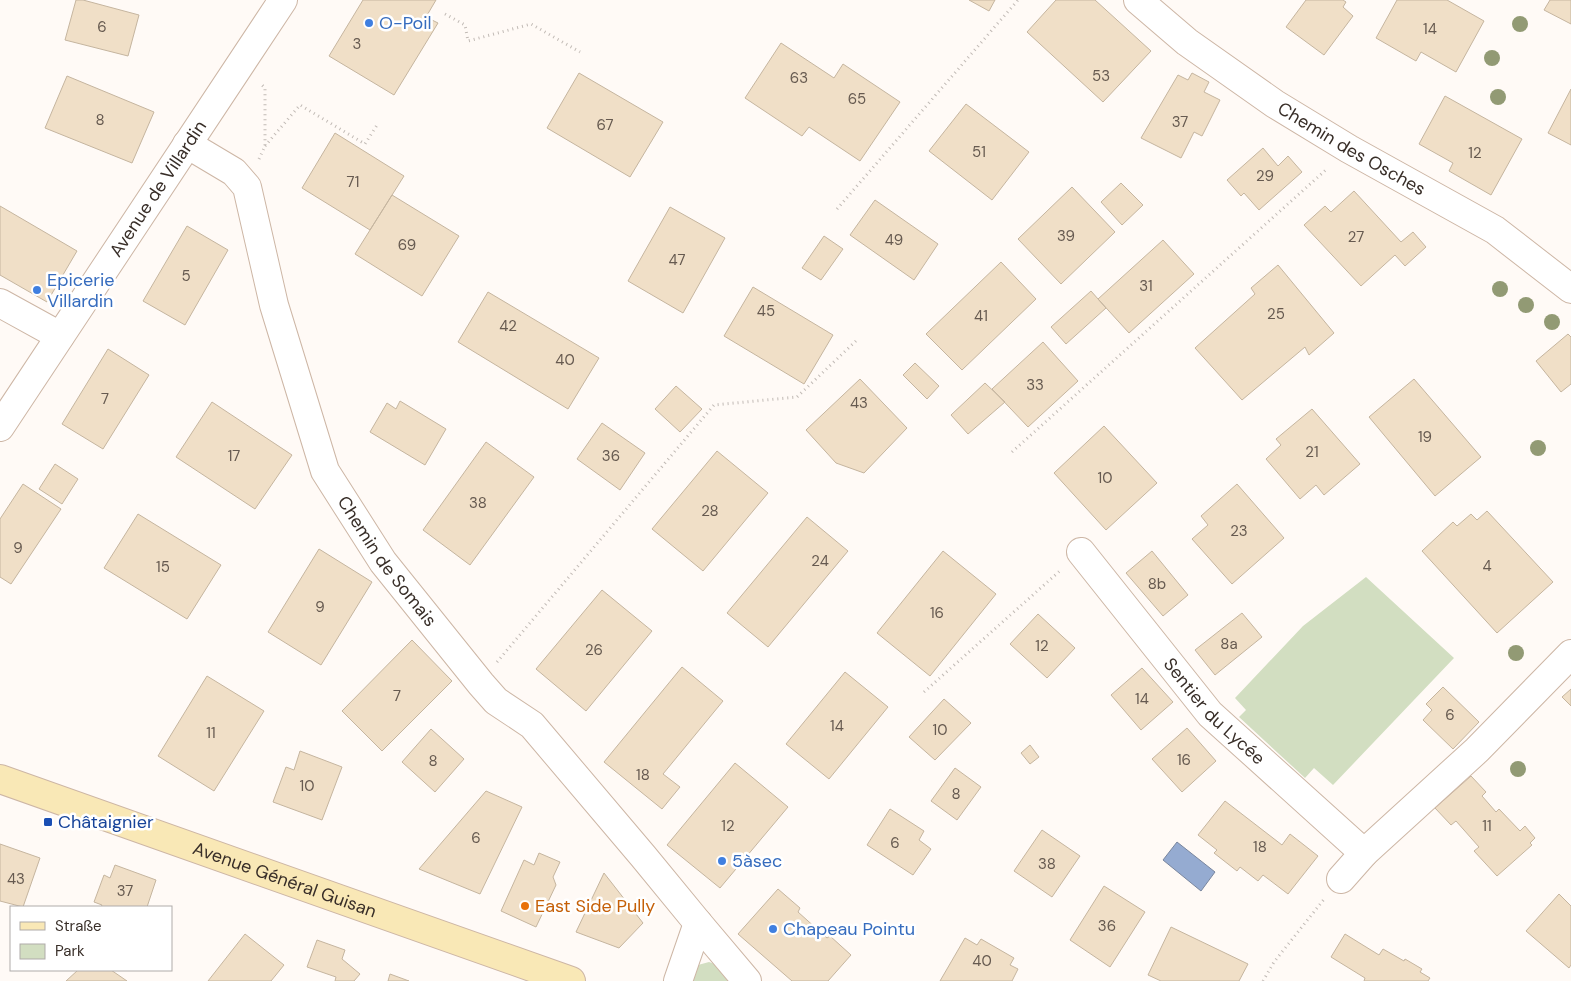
<svg xmlns="http://www.w3.org/2000/svg" width="1571" height="981" viewBox="0 0 1571 981" font-family="'DM Sans',sans-serif">
  <rect width="100%" height="100%" fill="#fffaf6"/>
  <path fill="#d2dec1" d="M1366 577 1454 658 1333 785 1314 768 1305 778 1239 717 1246 710 1235 698 1303 626Z
    M709 962 715 964 730 981H691L698 965Z"/>
  <path fill="#95abd1" stroke="#79869e" d="M1177 842 1215 872 1201 891 1163 860Z"/>
  <path fill="#f0dfc7" stroke="#c5b59f" d="M76 0H83L139 15 128 56 65 40Z
    M363 0H436L426 17 438 23 394 95 329 56Z
    M969 0H995L989 11Z
    M1056 0H1095L1151 51 1103 102 1027 32Z
    M1306 0H1343L1346 2 1343 7 1353 16 1324 55 1286 27Z
    M1397 0H1447L1484 21 1456 72 1421 52 1416 61 1376 38Z
    M1550 0H1571V24L1544 10Z
    M781 43 834 78 843 64 900 102 860 161 809 127 802 136 745 98Z
    M579 73 663 122 630 177 547 128Z
    M1192 73 1209 82 1204 92 1220 100 1202 136 1194 132 1181 158 1141 138 1178 75 1188 80Z
    M67 76 154 112 132 163 45 128Z
    M1571 89V145L1548 133Z
    M1445 96 1522 139 1491 195 1449 171 1453 163 1419 144Z
    M966 104 1029 152 992 200 929 151Z
    M335 133 404 176 370 230 302 188Z
    M1263 148 1278 166 1288 156 1302 172 1259 210 1244 193 1241 196 1227 180Z
    M1121 183 1143 205 1122 225 1101 202Z
    M1072 187 1115 232 1061 284 1018 239Z
    M1354 191 1401 242 1413 232 1426 247 1405 266 1395 255 1361 286 1304 225 1325 206 1331 212Z
    M392 195 459 236 422 296 355 254Z
    M875 200 938 244 914 280 850 235Z
    M0 206 77 251 47 302 0 275Z
    M670 207 725 238 683 313 628 281Z
    M187 226 228 250 185 325 143 301Z
    M824 236 843 249 821 280 802 268Z
    M1163 240 1194 274 1129 333 1098 299Z
    M1001 262 1036 299 962 370 926 334Z
    M1278 265 1334 333 1309 355 1305 347 1242 400 1195 348 1255 294 1251 288Z
    M753 287 833 335 804 384 724 336Z
    M1091 291 1106 308 1066 344 1051 327Z
    M488 292 599 358 568 409 458 342Z
    M1568 334 1571 337V384L1561 392 1536 361Z
    M1043 342 1078 381 1028 427 992 389Z
    M108 349 149 375 103 449 62 424Z
    M915 363 939 386 927 399 903 375Z
    M860 379 907 428 864 473 836 463 806 430Z
    M1414 379 1481 457 1435 496 1369 417Z
    M985 383 1005 402 968 434 951 415Z
    M676 386 702 409 680 432 655 409Z
    M400 401 446 429 425 465 370 432 387 403 396 409Z
    M212 402 292 455 255 509 176 457Z
    M1312 409 1360 464 1324 495 1316 485 1300 499 1266 459 1281 445 1276 439Z
    M602 423 645 453 620 490 577 459Z
    M1104 426 1157 483 1106 530 1054 473Z
    M486 442 534 477 470 565 423 530Z
    M717 451 768 493 703 571 652 529Z
    M55 464 78 479 62 504 39 489Z
    M23 484 61 509 11 584 0 577V519Z
    M1237 484 1284 538 1232 584 1192 539 1208 525 1201 516Z
    M1487 511 1553 582 1497 633 1422 551 1453 522 1457 526 1471 514 1477 520Z
    M138 514 221 565 187 619 104 568Z
    M807 517 848 551 768 647 727 613Z
    M319 549 372 582 321 665 268 632Z
    M943 551 996 594 930 676 877 633Z
    M1152 551 1188 595 1163 616 1126 573Z
    M602 590 652 631 586 711 536 669Z
    M1242 613 1262 637 1215 675 1195 650Z
    M1038 614 1075 648 1047 678 1010 644Z
    M412 640 452 681 382 751 342 711Z
    M682 667 723 701 663 774 680 787 662 809 604 762Z
    M1142 668 1173 702 1141 730 1111 695Z
    M845 672 888 707 829 779 786 744Z
    M207 676 264 711 214 791 158 756Z
    M1443 687 1479 722 1453 749 1423 720 1432 710 1426 704Z
    M1571 689V706L1562 697Z
    M944 699 971 723 935 760 909 737Z
    M1187 728 1216 761 1182 792 1152 759Z
    M431 729 464 759 435 792 402 762Z
    M1030 745 1039 757 1030 764 1021 753Z
    M300 751 342 767 322 820 273 802 286 767 294 770Z
    M735 763 788 807 720 888 667 845Z
    M955 768 981 787 957 820 931 801Z
    M1471 776 1486 792 1482 796 1496 812 1499 809 1520 831 1525 826 1535 838 1530 843 1532 845 1497 876 1474 851 1479 847 1456 821 1451 825 1435 808Z
    M486 791 522 807 480 894 419 869Z
    M1225 801 1282 845 1290 834 1318 856 1288 894 1263 875 1258 881 1240 867 1237 871 1214 853 1217 850 1198 835Z
    M890 809 924 831 919 840 931 849 913 875 867 845Z
    M1042 830 1080 856 1052 897 1014 871Z
    M0 844 40 858 23 907 0 901Z
    M539 853 560 862 553 877 556 885 536 927 501 911 524 860 534 865Z
    M115 865 156 880 147 907H101L102 905 94 902 104 875 110 878Z
    M604 873 643 923 619 948 576 932Z
    M1104 886 1145 912 1110 967 1070 940Z
    M778 889 800 908 798 912 827 938 830 936 851 955 828 981H792L738 934Z
    M1559 894 1571 906V965L1569 968 1526 931Z
    M1171 927 1248 964 1239 981H1161L1148 975Z
    M245 934 284 965 271 981H208Z
    M1345 934 1379 955 1383 949 1404 961 1405 959 1422 969 1420 972 1430 978 1428 981H1364L1365 978 1331 957Z
    M965 938 977 945 981 939 1014 958 1010 965 1018 969 1012 981H940Z
    M317 940 345 950 342 959 360 974 354 981H335L336 977 307 967Z
    M78 970H111L127 981H66Z
    M390 974 409 981H388Z"/>
  <g fill="none" stroke-linecap="round" stroke-linejoin="round">
    <g stroke="#cdb6a5" stroke-width="30">
      <g id="minor">
        <path id="s1" d="M1138 0 1187 42 1275 104 1349 149 1495 230 1571 289"/>
        <path id="s2" d="M187 144 234 172 247 187 274 305 325 471 383 562 481 684 496 701 532 725 643 856 698 923 747 981"/>
        <path d="M0 303 60 336"/>
        <path id="s3" d="M1081 552 1210 714 1364 853 1477 750 1571 654"/>
        <path d="M1341 879 1364 853"/>
        <path d="M678 981 698 923"/>
      </g>
    </g>
    <g stroke="#cdb6a5" stroke-width="30">
      <g id="tertiary">
        <path id="s4" d="M0 427 283 0"/>
      </g>
    </g>
    <g stroke="#cdb6a5" stroke-width="30">
      <g id="secondary">
        <path id="s5" d="M0 779 571 981"/>
      </g>
    </g>
    <path stroke="#c1bab5" stroke-width="3" stroke-dasharray="1 4" stroke-linecap="butt" d="M445 14 465 25 468 41 531 24 580 52
      M265 146 300 105 365 144 377 125
      M259 159 265 146V88L260 83
      M837 209 1018 0
      M1012 452 1328 168
      M497 662 714 405 797 397 858 339
      M924 692 1062 569
      M1263 981 1274 962 1325 898"/>
    <use href="#minor" stroke="#fff" stroke-width="28"/>
    <use href="#tertiary" stroke="#fff" stroke-width="28"/>
    <use href="#secondary" stroke="#f9e8b6" stroke-width="28"/>
  </g>
  <g fill="#929a74">
    <circle cx="1520" cy="24" r="8"/>
    <circle cx="1492" cy="58" r="8"/>
    <circle cx="1498" cy="97" r="8"/>
    <circle cx="1500" cy="289" r="8"/>
    <circle cx="1526" cy="305" r="8"/>
    <circle cx="1552" cy="322" r="8"/>
    <circle cx="1538" cy="448" r="8"/>
    <circle cx="1516" cy="653" r="8"/>
    <circle cx="1518" cy="769" r="8"/>
  </g>
  <g fill="#3f7fe0" stroke="#fff" stroke-width="2">
    <circle cx="369" cy="23" r="5"/>
    <circle cx="37" cy="290" r="5"/>
    <circle cx="722" cy="861" r="5"/>
    <circle cx="773" cy="929" r="5"/>
  </g>
  <rect fill="#1a4fb4" stroke="#fff" stroke-width="2" x="43" y="817" width="10" height="10" rx="2.5"/>
  <circle fill="#e8710a" stroke="#fff" stroke-width="2" cx="525" cy="906" r="5"/>
  <g text-anchor="middle" stroke-width="5" stroke-linejoin="round" paint-order="stroke">
    <g font-size="15" fill="#665a50">
      <text x="102" y="32">6</text>
      <text x="1430" y="34">14</text>
      <text x="357" y="49">3</text>
      <text x="1101" y="81">53</text>
      <text x="799" y="83">63</text>
      <text x="857" y="104">65</text>
      <text x="100" y="125">8</text>
      <text x="1180" y="127">37</text>
      <text x="605" y="130">67</text>
      <text x="979" y="157">51</text>
      <text x="1475" y="158">12</text>
      <text x="1265" y="181">29</text>
      <text x="353" y="187">71</text>
      <text x="1066" y="241">39</text>
      <text x="1356" y="242">27</text>
      <text x="894" y="245">49</text>
      <text x="407" y="250">69</text>
      <text x="677" y="265">47</text>
      <text x="186" y="281">5</text>
      <text x="1146" y="291">31</text>
      <text x="766" y="316">45</text>
      <text x="1276" y="319">25</text>
      <text x="981" y="321">41</text>
      <text x="508" y="331">42</text>
      <text x="565" y="365">40</text>
      <text x="1035" y="390">33</text>
      <text x="105" y="404">7</text>
      <text x="859" y="408">43</text>
      <text x="1425" y="442">19</text>
      <text x="1312" y="457">21</text>
      <text x="234" y="461">17</text>
      <text x="611" y="461">36</text>
      <text x="1105" y="483">10</text>
      <text x="478" y="508">38</text>
      <text x="710" y="516">28</text>
      <text x="1239" y="536">23</text>
      <text x="18" y="553">9</text>
      <text x="820" y="566">24</text>
      <text x="1487" y="571">4</text>
      <text x="163" y="572">15</text>
      <text x="1157" y="589">8b</text>
      <text x="320" y="612">9</text>
      <text x="937" y="618">16</text>
      <text x="1229" y="649">8a</text>
      <text x="1042" y="651">12</text>
      <text x="594" y="655">26</text>
      <text x="397" y="701">7</text>
      <text x="1142" y="704">14</text>
      <text x="1450" y="720">6</text>
      <text x="837" y="731">14</text>
      <text x="940" y="735">10</text>
      <text x="211" y="738">11</text>
      <text x="1184" y="765">16</text>
      <text x="433" y="766">8</text>
      <text x="643" y="780">18</text>
      <text x="307" y="791">10</text>
      <text x="956" y="799">8</text>
      <text x="728" y="831">12</text>
      <text x="1487" y="831">11</text>
      <text x="476" y="843">6</text>
      <text x="895" y="848">6</text>
      <text x="1260" y="852">18</text>
      <text x="1047" y="869">38</text>
      <text x="16" y="884">43</text>
      <text x="125" y="896">37</text>
      <text x="1107" y="931">36</text>
      <text x="982" y="966">40</text>
    </g>
    <g font-size="18" fill="#366cbe" stroke="#fff" text-anchor="start">
      <text x="379" y="29">O-Poil</text>
      <text x="47" y="286">Epicerie<tspan x="47" dy="21">Villardin</tspan></text>
      <text x="732" y="867">5àsec</text>
      <text x="783" y="935">Chapeau Pointu</text>
    </g>
    <g font-size="18" fill="#382e28" stroke="#fff">
      <text dy="6" stroke="none"><textPath href="#s1" startOffset="261">Chemin des Osches</textPath></text>
      <text dy="6" stroke="none"><textPath href="#s4" startOffset="286">Avenue de Villardin</textPath></text>
      <text dy="6" stroke="none"><textPath href="#s2" startOffset="479">Chemin de Somais</textPath></text>
      <text dy="6" stroke="none"><textPath href="#s3" startOffset="208">Sentier du Lycée</textPath></text>
      <text dy="6" stroke="none"><textPath href="#s5" startOffset="302">Avenue Général Guisan</textPath></text>
    </g>
    <g font-size="18" fill="#164399" stroke="#fff" text-anchor="start">
      <text x="58" y="828">Châtaignier</text>
    </g>
    <g font-size="18" fill="#c56008" stroke="#fff" text-anchor="start">
      <text x="535" y="912">East Side Pully</text>
    </g>
  </g>
  <rect x="10" y="906" width="162" height="65" fill="#ffffff" stroke="#afaba9"/>
  <rect x="20" y="922" width="25" height="8" fill="#f9e8b6" stroke="#afaba9"/>
  <text x="55" y="931" font-size="15" fill="#382e28">Straße</text>
  <rect x="20" y="944" width="25" height="15" fill="#d2dec1" stroke="#afaba9"/>
  <text x="55" y="956" font-size="15" fill="#382e28">Park</text>
</svg>
